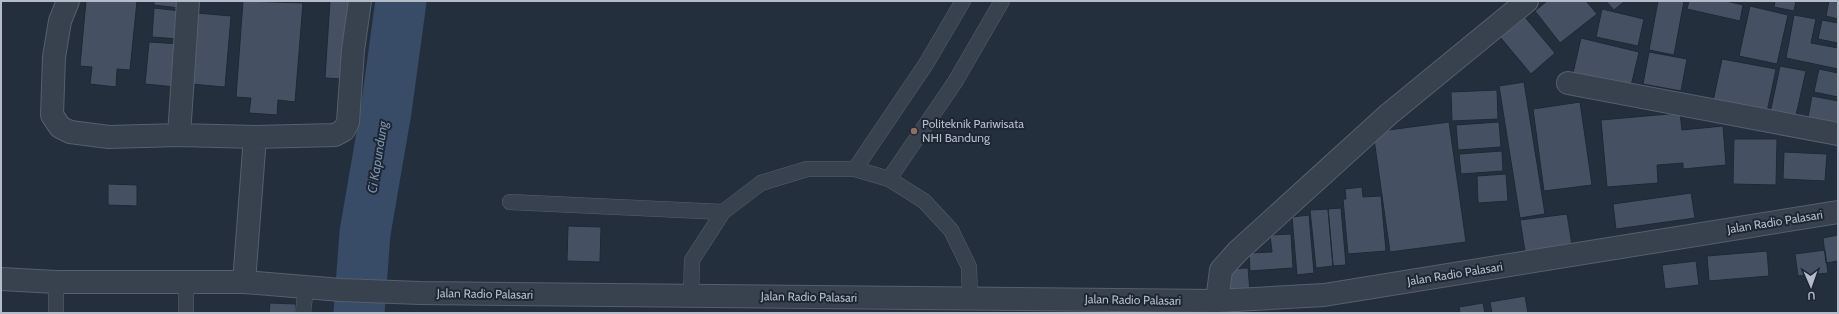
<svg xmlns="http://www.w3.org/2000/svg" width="1839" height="314" viewBox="0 0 1839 314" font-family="Cabin,sans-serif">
  <rect width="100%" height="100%" fill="#242f3e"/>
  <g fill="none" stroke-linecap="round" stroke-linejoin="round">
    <path stroke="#394c67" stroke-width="51" d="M359 313 365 233 386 111 401 1"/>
  </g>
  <path fill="#455162" stroke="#1f2835" d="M86 1H137L130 70 117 69 116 87 90 84 92 67 80 66Z
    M154 1H181L180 8 154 5Z
    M243 1 303 3 295 102 278 100 277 115 249 113 251 98 236 97Z
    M330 1H349L343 79 325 78Z
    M1547 1H1586L1597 14 1560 43 1535 11Z
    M1606 1H1625L1614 10Z
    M1658 1H1684L1674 55 1649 50Z
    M1689 1H1726L1743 5 1740 21 1687 9Z
    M1775 1H1796L1794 11 1774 7Z
    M1829 1 1838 2V19L1826 16Z
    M1750 6 1788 15 1777 64 1739 56Z
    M154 8 181 11 179 39 152 37Z
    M1602 9 1644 19 1638 46 1596 37Z
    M197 13 231 16 225 87 191 84Z
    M1794 15 1816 19 1811 43 1838 48V69L1786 58Z
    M1524 16 1555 53 1531 74 1500 37Z
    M1822 20 1838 23V43L1818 39Z
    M1581 38 1639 52 1631 86 1573 73Z
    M149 42 180 44 176 87 145 84Z
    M1649 52 1687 59 1681 91 1643 84Z
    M1722 59 1776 69 1767 112 1713 101Z
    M1780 66 1806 71 1794 124 1769 118Z
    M1819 69 1838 73V97L1814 92Z
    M1524 82 1545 214 1520 218 1499 86Z
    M1497 90 1498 119 1452 121 1451 92Z
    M1812 96 1838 101V128L1807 122Z
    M1580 102 1592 185 1544 191 1533 109Z
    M1680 113 1682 130 1723 126 1726 165 1683 169V163L1657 165 1658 183 1607 187 1601 120Z
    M1449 122 1466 242 1390 252 1373 132Z
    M1499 122 1501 147 1458 150 1456 125Z
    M1734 139H1777L1776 185 1733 184Z
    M1502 151 1503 171 1461 174 1459 154Z
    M1784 152 1827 154 1825 181 1783 179Z
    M1506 174 1508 201 1478 203 1477 176Z
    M108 184 137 185V206L108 205Z
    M1362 187 1363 197 1381 196 1386 251 1348 254 1343 199H1346L1345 189Z
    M1691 193 1695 218 1616 229 1613 204Z
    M1341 208 1346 265 1333 266 1328 209Z
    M1328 209 1333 266 1316 268 1310 210Z
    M1567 214 1572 245 1525 251 1520 220Z
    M1309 215 1314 273 1297 275 1292 217Z
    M568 226 601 227 600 262 567 261Z
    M1291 234 1293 268 1250 271 1249 253 1272 252 1270 235Z
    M1838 235V261L1826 263 1823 238Z
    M1825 250 1828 273 1798 276 1795 254Z
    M1767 251 1769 276 1709 281 1707 256Z
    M1696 261 1699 285 1665 289 1662 265Z
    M1248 268 1250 292 1227 293 1225 269Z
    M1525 296 1528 313H1492L1490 302Z
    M270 303 296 304 295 313H269Z
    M1483 303 1485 313H1460L1459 307Z"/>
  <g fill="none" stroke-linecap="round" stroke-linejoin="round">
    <g stroke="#565f6c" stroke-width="16">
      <path id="lane" d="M855 169 926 64 963 1
        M889 179 955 82 1002 1
        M510 202 723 212
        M186 281V313
        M691 296 692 260 723 212 761 183 807 169H855L889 179 924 201 951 230 969 267 970 299
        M56 313V282
        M303 313 306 287"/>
    </g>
    <g stroke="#565f6c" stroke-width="24">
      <path id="street" d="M68 1 60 21 54 57 52 115 60 127 70 132 109 137 179 135 255 137 335 135 344 130 348 122 353 50 360 1
        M1568 83 1838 134
        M179 135 188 1
        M1 279 56 282H244L341 290 420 293 1217 301 1324 295 1838 212
        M244 282 255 137
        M1217 301 1221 270 1237 252 1389 114 1527 1"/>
    </g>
    <use href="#lane" stroke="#38414e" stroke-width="15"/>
    <use href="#street" stroke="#38414e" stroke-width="22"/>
  </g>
  <circle fill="#8d6e63" stroke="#1d2633" stroke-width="1.5" cx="914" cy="131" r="4"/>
  <g text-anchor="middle" stroke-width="4" stroke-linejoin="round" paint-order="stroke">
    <g font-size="12" fill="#b4bcc9" stroke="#1d2633" text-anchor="start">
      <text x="922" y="128">Politeknik Pariwisata<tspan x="922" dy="14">NHI Bandung</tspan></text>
    </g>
    <g font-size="12" fill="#b4bcc9" stroke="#1d2633">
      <text transform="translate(1775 222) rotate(-9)" y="4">Jalan Radio Palasari</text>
      <text transform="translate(1455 274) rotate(-9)" y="4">Jalan Radio Palasari</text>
      <text transform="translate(485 294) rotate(1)" y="4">Jalan Radio Palasari</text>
      <text transform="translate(809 297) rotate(1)" y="4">Jalan Radio Palasari</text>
      <text transform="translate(1133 300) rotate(1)" y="4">Jalan Radio Palasari</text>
    </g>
    <g font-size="13" font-style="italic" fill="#7c92b1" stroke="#1d2633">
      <text transform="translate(377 157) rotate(-81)" y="5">Ci Kapundung</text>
    </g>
  </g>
  <rect width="1839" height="314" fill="none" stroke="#b4bcc9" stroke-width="4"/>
  <g transform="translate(1811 286) rotate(178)" stroke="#1d2633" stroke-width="3" paint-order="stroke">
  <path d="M0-3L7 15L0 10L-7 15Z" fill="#b4bcc9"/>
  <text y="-6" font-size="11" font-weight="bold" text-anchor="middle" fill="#b4bcc9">U</text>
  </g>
</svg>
